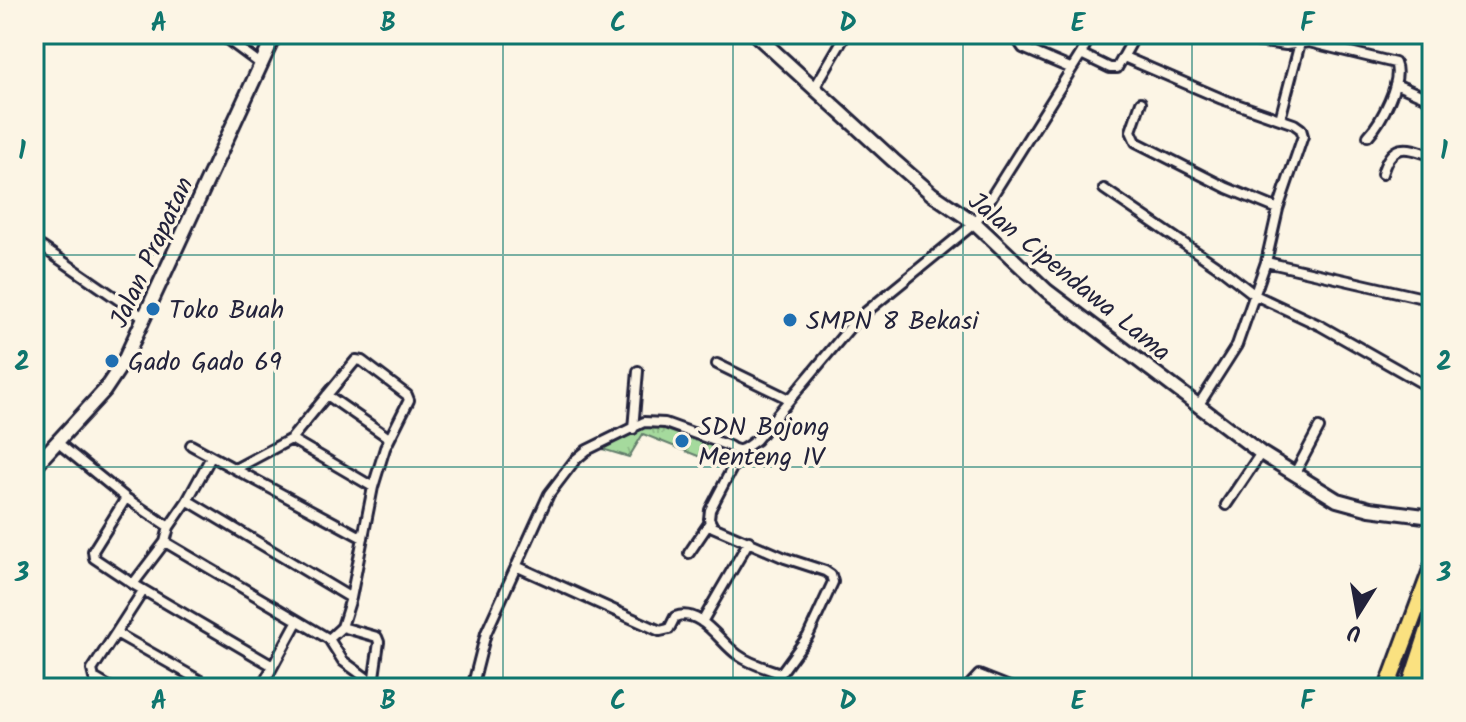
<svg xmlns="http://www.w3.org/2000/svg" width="1466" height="722" viewBox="0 0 1466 722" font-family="Kalam,sans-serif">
  <defs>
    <pattern id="park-tufts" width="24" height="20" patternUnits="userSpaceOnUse" patternTransform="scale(2)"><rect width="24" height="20" fill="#a5da9d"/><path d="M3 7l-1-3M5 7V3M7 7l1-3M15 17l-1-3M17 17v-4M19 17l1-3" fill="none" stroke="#8ebb88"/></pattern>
  </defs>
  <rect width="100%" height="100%" fill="#fcf5e5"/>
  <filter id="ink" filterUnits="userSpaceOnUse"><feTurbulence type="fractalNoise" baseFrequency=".0125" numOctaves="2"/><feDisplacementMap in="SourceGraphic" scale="16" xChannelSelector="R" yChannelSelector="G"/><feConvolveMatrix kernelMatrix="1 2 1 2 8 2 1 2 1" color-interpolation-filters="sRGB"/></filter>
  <g filter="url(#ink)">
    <path fill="url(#park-tufts)" stroke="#647e6c" stroke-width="2" d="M645 424H662L718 446 708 460 643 434 629 457 602 449 605 444Z"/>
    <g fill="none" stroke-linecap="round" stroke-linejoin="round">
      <g stroke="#22223b" stroke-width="14">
        <path id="street" d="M220 34 262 65
          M1023 34 1019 42 1023 48 1070 68
          M1202 34 1286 45 1309 42 1395 63C1403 81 1381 122 1368 136
          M1081 54 1110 68H1117L1136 34
          M1124 57 1222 99 1294 124 1301 129 1303 136 1278 209 1266 262 1237 345 1198 406
          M1395 84 1432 100
          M815 87 846 34
          M1141 102 1131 131 1136 142 1227 188 1278 209
          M1280 119 1300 43
          M1382 174C1391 143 1405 145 1432 156
          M1104 189 1224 271 1255 295 1321 326 1427 386 1432 397
          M34 248 42 247 145 318
          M1266 262 1432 300
          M717 364 789 399
          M327 395 389 438
          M633 429 638 371
          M291 439 373 487
          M57 442 126 498 169 527 165 542 329 639 342 627 377 637 379 642 373 684
          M191 445 235 469 291 439 356 360 362 361 407 395 409 400 385 448 373 487 351 598
          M741 451 710 510 709 519 713 527 785 558 825 571 831 575 833 582 808 636 770 688
          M235 469 363 538
          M1294 475 1319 428
          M126 498 93 551 94 558 133 584 165 542
          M187 501 211 457
          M1226 505 1261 453
          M169 527 187 501 192 503 351 598 342 627
          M689 553 710 522
          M516 566 660 631 669 629 675 617C701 607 720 643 738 655 750 664 766 668 780 673
          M133 584 273 666 297 622
          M702 622 749 541
          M116 633 213 688
          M329 639 343 661 380 688
          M111 688 94 678 92 670 143 591
          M261 688 273 666
          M472 688 486 633 549 494 575 460 587 450 644 422 665 423 729 446C740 455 746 447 756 440L856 320 975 223 1081 54 1091 34
          M967 688 979 675 1012 688"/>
      </g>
      <g stroke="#22223b" stroke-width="18">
        <path id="secondary" d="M755 34 893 160 932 194 975 223 1047 291 1261 453 1337 500 1370 509 1432 517
          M34 467 104 391 124 361 275 34"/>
      </g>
      <g stroke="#22223b" stroke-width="20">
        <path id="primary" d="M1387 688 1432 567
          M1409 688 1432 618
          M1419 688 1432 652"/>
      </g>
      <use href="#street" stroke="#fcf5e5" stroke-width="8"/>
      <use href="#secondary" stroke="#fcf5e5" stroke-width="12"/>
      <use href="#primary" stroke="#fae180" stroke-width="14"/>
    </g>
  </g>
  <path fill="none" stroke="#0f766e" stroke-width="2" stroke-opacity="0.55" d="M274 34V688M503 34V688M733 34V688M963 34V688M1192 34V688M34 255H1432M34 467H1432"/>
  <g fill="#1f6fb2" stroke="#fcf5e5" stroke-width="3">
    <circle cx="153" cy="309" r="8"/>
    <circle cx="790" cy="320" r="8"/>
    <circle cx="112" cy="361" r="8"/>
    <circle cx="682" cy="441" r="8"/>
  </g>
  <g text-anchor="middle" stroke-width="7" stroke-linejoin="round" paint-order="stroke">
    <g font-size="26" fill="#22223b" stroke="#fcf5e5">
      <text transform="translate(151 252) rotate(-65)" y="9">Jalan Prapatan</text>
      <text transform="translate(1070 276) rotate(39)" y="9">Jalan Cipendawa Lama</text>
    </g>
    <g font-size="26" fill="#22223b" stroke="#fcf5e5" text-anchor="start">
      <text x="169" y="318">Toko Buah</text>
      <text x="806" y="329">SMPN 8 Bekasi</text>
      <text x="128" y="370">Gado Gado 69</text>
      <text x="698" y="435">SDN Bojong<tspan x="698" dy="30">Menteng IV</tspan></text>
    </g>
  </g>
  <rect width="1466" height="722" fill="none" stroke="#fcf5e5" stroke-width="88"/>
  <g transform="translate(1358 614) rotate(191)" stroke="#fcf5e5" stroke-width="6" paint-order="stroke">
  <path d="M0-6L14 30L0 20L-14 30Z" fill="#22223b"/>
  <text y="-12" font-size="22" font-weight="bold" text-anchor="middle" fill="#22223b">U</text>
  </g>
  <rect x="44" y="44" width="1378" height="634" fill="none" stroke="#0f766e" stroke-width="3"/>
  <g font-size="26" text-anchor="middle" font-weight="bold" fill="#0f766e">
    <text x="159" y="31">A</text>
    <text x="388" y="31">B</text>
    <text x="618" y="31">C</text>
    <text x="848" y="31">D</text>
    <text x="1078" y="31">E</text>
    <text x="1307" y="31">F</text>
    <text x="22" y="159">1</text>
    <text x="1444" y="159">1</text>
    <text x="22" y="370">2</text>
    <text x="1444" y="370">2</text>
    <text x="22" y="581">3</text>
    <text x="1444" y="581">3</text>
    <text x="159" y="709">A</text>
    <text x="388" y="709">B</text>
    <text x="618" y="709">C</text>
    <text x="848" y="709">D</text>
    <text x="1078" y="709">E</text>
    <text x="1307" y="709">F</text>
  </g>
</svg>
